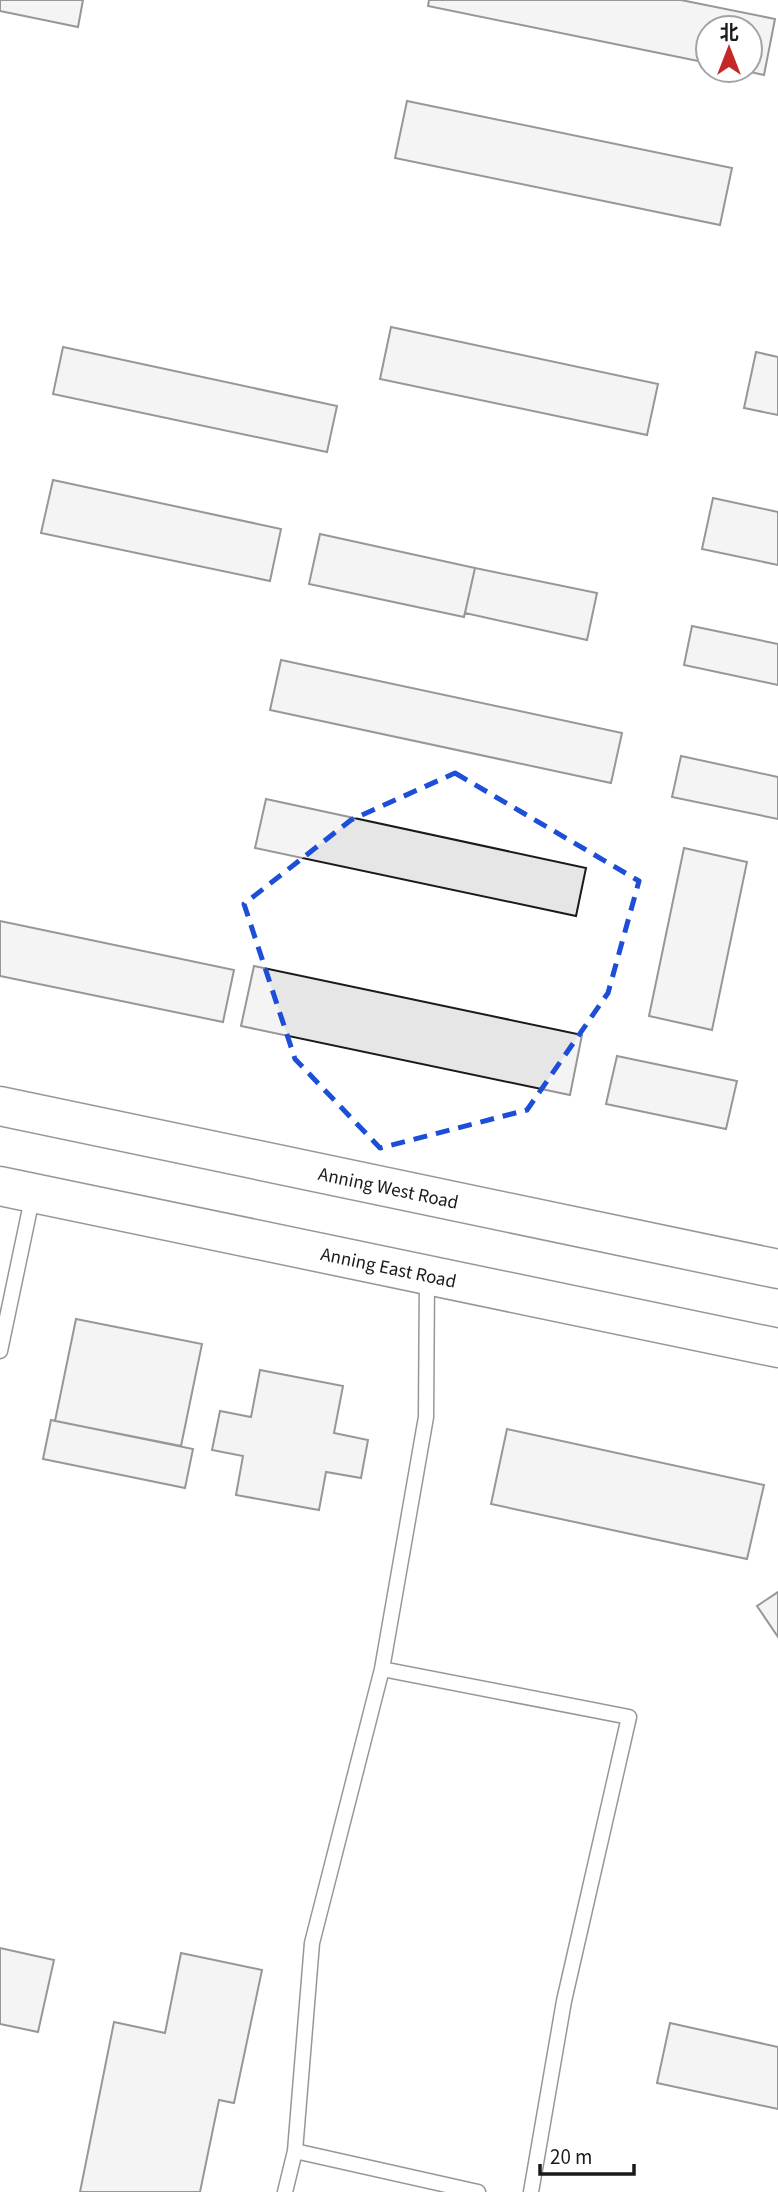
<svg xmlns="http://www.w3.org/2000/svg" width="778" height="2192" viewBox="0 0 778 2192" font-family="'Source Sans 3','Noto Sans SC',sans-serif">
  <rect width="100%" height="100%" fill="#fff"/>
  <path fill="#e6e6e6" stroke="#1a1a1a" stroke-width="2" d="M0 0H83L78 27 0 11Z
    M429 0H681L775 19 764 75 741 70H750V28H708V63L428 6Z
    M407 101 732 168 720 225 395 158Z
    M391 327 658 384 647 435 380 379Z
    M63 347 337 406 327 452 53 394Z
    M756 352 778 357V415L744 408Z
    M53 480 281 529 270 581 41 533Z
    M713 498 778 512V565L702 549Z
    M320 534 475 568 464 617 309 584Z
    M475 568 597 593 587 640 465 613Z
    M692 626 778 644V685L684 665Z
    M281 660 622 733 611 783 270 710Z
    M681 756 778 777V819L672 797Z
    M266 799 586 868 576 916 255 848Z
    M684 848 747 862 712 1030 649 1016Z
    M0 921 234 970 223 1022 0 976Z
    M254 966 582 1035 570 1095 241 1026Z
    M617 1056 737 1081 726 1129 606 1104Z
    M76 1319 202 1344 181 1446 55 1421Z
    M260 1370 343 1386 334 1433 368 1440 361 1478 326 1472 319 1510 236 1495 243 1456 212 1450 220 1411 251 1417Z
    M51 1420 193 1449 185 1488 43 1459Z
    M507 1429 764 1485 747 1559 491 1504Z
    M778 1592V1637L757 1606Z
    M0 1948 54 1960 38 2032 0 2024Z
    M181 1953 262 1970 234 2103 219 2100 200 2192H80L114 2022 165 2033Z
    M670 2023 778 2047V2109L657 2083Z"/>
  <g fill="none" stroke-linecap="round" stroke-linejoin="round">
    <g stroke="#1a1a1a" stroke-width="17">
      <path id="service" d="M0 1351 33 1194
        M382 1669 629 1717 564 2001 531 2192
        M295 2151 478 2192
        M285 2192 295 2151 312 1943 382 1669 426 1417 427 1276"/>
    </g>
    <g stroke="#1a1a1a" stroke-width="41">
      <g id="secondary">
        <path id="s1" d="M0 1106 778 1269"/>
        <path id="s2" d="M0 1186 778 1348"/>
      </g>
    </g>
    <use href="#service" stroke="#fff" stroke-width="14"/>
    <use href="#secondary" stroke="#fff" stroke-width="38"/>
  </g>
  <path d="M0 0H778V2192H0ZM455 773 639 881 608 993 527 1110 380 1148 295 1059 244 904 351 820Z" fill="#fff" fill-opacity=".55" fill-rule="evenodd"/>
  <path fill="none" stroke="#1d4ed8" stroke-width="5" stroke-dasharray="14 9" stroke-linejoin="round" d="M455 773 639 881 608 993 527 1110 380 1148 295 1059 244 904 351 820Z"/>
  <g text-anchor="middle" stroke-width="5" stroke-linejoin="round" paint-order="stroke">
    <g font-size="19" fill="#1a1a1a" stroke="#fff">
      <text dy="7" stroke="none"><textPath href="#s1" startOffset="397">Anning West Road</textPath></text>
      <text dy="7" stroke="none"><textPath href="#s2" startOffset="397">Anning East Road</textPath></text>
    </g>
  </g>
  <g transform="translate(729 49)"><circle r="33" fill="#ffffff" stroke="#a3a3a3" stroke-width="2"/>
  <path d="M0-5L12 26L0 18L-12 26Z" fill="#c62828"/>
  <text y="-10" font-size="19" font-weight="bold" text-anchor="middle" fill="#1a1a1a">北</text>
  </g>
  <path d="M540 2164v10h94v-10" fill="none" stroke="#1a1a1a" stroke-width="3.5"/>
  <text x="550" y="2164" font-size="21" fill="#1a1a1a" stroke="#ffffff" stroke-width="5" paint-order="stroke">20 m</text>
</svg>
